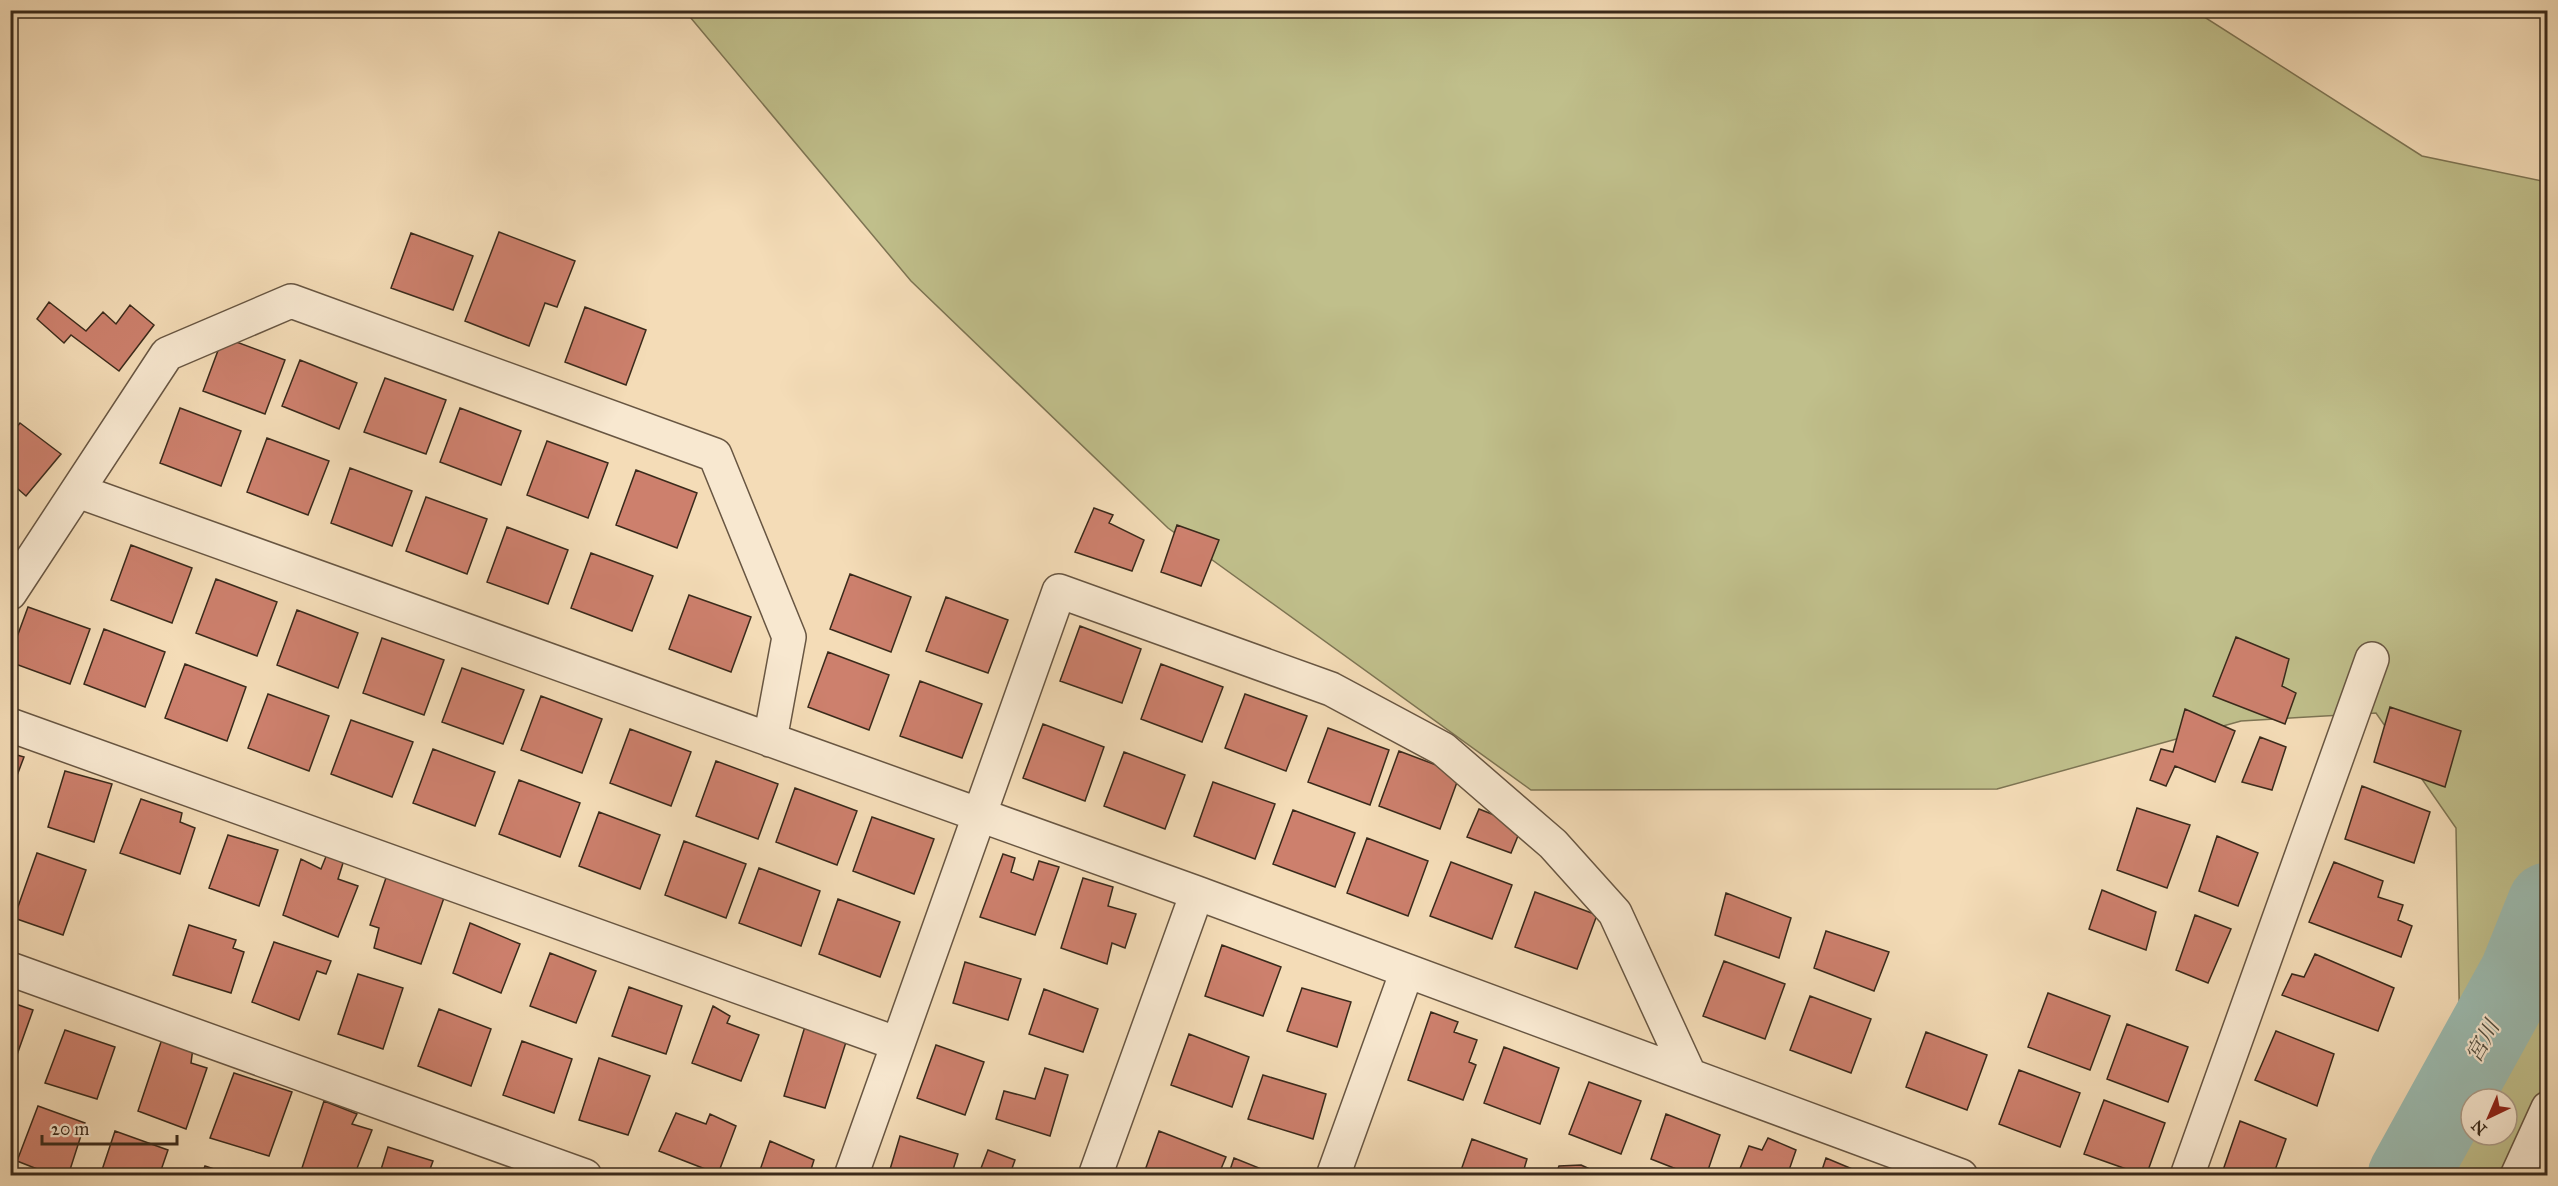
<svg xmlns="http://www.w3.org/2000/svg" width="2558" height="1186" viewBox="0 0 2558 1186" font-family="'IM FELL Great Primer','Noto Serif JP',serif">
  <rect width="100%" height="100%" fill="#f4dcb7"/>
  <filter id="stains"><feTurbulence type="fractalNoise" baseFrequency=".00333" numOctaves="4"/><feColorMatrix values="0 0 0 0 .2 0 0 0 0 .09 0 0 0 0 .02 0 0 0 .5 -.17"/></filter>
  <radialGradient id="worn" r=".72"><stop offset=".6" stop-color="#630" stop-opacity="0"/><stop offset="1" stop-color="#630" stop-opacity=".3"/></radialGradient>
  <path fill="#c0bf8b" stroke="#7d7453" stroke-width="1.5" fill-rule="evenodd" d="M685 11H2195L2422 156 2547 182V1175H2446L2461 1101 2456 828 2376 713 2241 721 1997 789 1531 790 1168 528 911 281ZM2471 1099H2507V1135H2471Z"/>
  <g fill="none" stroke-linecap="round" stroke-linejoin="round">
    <path stroke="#9cbbb0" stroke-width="81" d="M2408 1176 2520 973 2548 903"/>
  </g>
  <path fill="#cd806d" stroke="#3a2a1b" stroke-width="1.5" d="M499 232 575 261 557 307 545 303 529 346 465 321Z
    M411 233 473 256 453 310 391 288Z
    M49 302 86 331 103 312 116 324 130 305 154 325 119 371 71 335 64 343 37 319Z
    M585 307 646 330 626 385 565 362Z
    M223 337 285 360 265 414 203 391Z
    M300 360 357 383 339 429 282 406Z
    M385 378 446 400 426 454 364 432Z
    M180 408 241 431 221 486 160 463Z
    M460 408 521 431 501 485 440 462Z
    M20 423 61 454 26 496 10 482V435Z
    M267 438 329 461 308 515 247 492Z
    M547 441 608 463 588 518 527 495Z
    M350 468 412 491 392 546 331 523Z
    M636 470 697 493 677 548 616 525Z
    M426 497 487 519 467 574 406 551Z
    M1094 508 1113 515 1109 523 1144 540 1132 571 1075 552Z
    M1177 525 1219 540 1201 586 1161 572Z
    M507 527 568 550 548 604 487 582Z
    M131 545 192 568 172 623 111 600Z
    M591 553 653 576 632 631 571 608Z
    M850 574 911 597 891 652 830 629Z
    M216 579 277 602 257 656 196 633Z
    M689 595 751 617 731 672 669 649Z
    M946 597 1008 620 988 673 926 651Z
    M28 607 90 629 70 684 10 662V656Z
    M297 610 358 633 338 688 277 665Z
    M1080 626 1141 649 1122 703 1060 681Z
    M104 629 165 652 145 707 84 684Z
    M2236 637 2289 659 2282 686 2296 693 2285 724 2213 696Z
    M382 638 444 660 424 715 363 693Z
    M828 652 889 675 869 730 808 707Z
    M185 664 246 687 227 741 165 718Z
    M1161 664 1223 687 1202 742 1141 719Z
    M462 668 524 690 503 744 442 722Z
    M920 681 982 704 962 758 900 736Z
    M268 694 329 716 309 771 248 748Z
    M1245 694 1307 716 1286 771 1225 748Z
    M541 696 602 719 582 773 521 750Z
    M2390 707 2461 731 2445 787 2374 762Z
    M2185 709 2235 731 2215 782 2175 766 2166 786 2150 780 2161 749 2173 752Z
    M351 720 413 742 392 797 331 774Z
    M1043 724 1104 747 1085 801 1023 778Z
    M1328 728 1389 750 1370 805 1308 782Z
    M630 729 691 752 671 806 610 783Z
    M2260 737 2286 747 2272 790 2242 782Z
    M433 749 495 772 475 826 413 803Z
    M1399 751 1460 774 1440 829 1379 806Z
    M1124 752 1185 775 1165 829 1104 806Z
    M10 753 24 757 10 794Z
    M716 761 778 784 758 839 696 816Z
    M65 771 112 784 94 842 48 827Z
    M519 780 580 803 560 857 499 834Z
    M1213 782 1275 804 1255 859 1194 836Z
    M2362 786 2430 812 2414 863 2345 839Z
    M795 788 857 811 837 865 776 842Z
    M141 799 182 813 180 822 195 828 180 874 120 853Z
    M2137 808 2190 825 2167 888 2117 870Z
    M1479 809 1522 826 1511 853 1467 837Z
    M1293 810 1355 833 1335 887 1273 864Z
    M599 812 660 835 640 889 579 866Z
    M872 817 934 839 914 894 853 871Z
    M228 835 278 850 259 906 209 888Z
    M2217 836 2258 853 2238 906 2199 891Z
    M1367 838 1428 861 1408 916 1347 893Z
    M684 841 746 864 726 918 665 895Z
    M37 853 86 870 63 935 14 918Z
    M327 854 343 863 338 879 358 886 338 937 283 915 301 859 321 869Z
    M1003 854 1015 858 1011 872 1033 880 1039 861 1059 867 1035 935 980 917Z
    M1451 862 1512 885 1492 939 1430 916Z
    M2334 862 2383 881 2378 897 2403 905 2398 920 2412 926 2401 957 2309 922Z
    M759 868 820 891 801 946 739 923Z
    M388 872 446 892 421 964 374 948 379 928 370 925Z
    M1083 878 1113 887 1108 906 1136 914 1125 948 1112 943 1107 964 1061 948Z
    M2102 890 2156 912 2146 950 2089 929Z
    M1535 892 1597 915 1577 969 1515 947Z
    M1726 893 1791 918 1779 958 1715 935Z
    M838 899 900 922 880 977 819 954Z
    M2195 915 2231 929 2208 983 2176 970Z
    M470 923 520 944 501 993 453 973Z
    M189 925 236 940 233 948 244 952 231 993 173 975Z
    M1826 931 1889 952 1874 991 1814 968Z
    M274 942 331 961 326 974 317 971 299 1020 252 1002Z
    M1222 945 1281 967 1263 1016 1205 996Z
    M550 953 596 971 576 1023 530 1006Z
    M2315 954 2394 988 2378 1031 2282 995 2292 974 2304 977Z
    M1724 961 1785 984 1765 1039 1703 1016Z
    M965 962 1021 979 1008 1020 953 1003Z
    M358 974 403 988 383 1049 338 1034Z
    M629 987 682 1006 666 1054 612 1036Z
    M1302 988 1351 1002 1337 1047 1287 1031Z
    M1044 989 1098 1009 1083 1052 1029 1034Z
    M2048 993 2110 1016 2090 1070 2028 1047Z
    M1810 996 1871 1019 1851 1073 1790 1050Z
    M10 1002 33 1010 14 1063 10 1062Z
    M713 1006 730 1016 727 1023 759 1035 741 1081 692 1063Z
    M439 1009 491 1029 471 1086 418 1066Z
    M1431 1012 1458 1022 1454 1032 1477 1040 1469 1062 1476 1065 1463 1100 1408 1080Z
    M806 1023 847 1039 825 1108 784 1096Z
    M2127 1024 2188 1047 2168 1102 2107 1079Z
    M65 1030 115 1047 97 1099 45 1083Z
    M2276 1031 2334 1054 2317 1106 2255 1080Z
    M1926 1032 1987 1055 1967 1110 1906 1087Z
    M1189 1034 1249 1057 1232 1107 1171 1085Z
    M163 1036 193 1048 191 1063 207 1068 186 1129 138 1111Z
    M522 1041 572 1059 554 1113 503 1095Z
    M936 1045 984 1062 965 1115 917 1098Z
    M1504 1047 1559 1068 1540 1124 1484 1103Z
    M599 1058 650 1076 628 1135 579 1120Z
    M1045 1068 1068 1075 1050 1136 996 1119 1004 1091 1035 1099Z
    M2019 1070 2080 1093 2060 1147 1999 1124Z
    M234 1073 292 1092 269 1156 210 1138Z
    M1263 1075 1326 1094 1313 1139 1248 1119Z
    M1589 1082 1641 1101 1621 1154 1569 1134Z
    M2104 1100 2165 1123 2146 1176 2084 1154Z
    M324 1101 357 1114 352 1124 372 1130 354 1176H314L301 1171Z
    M38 1106 85 1123 68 1176H55L17 1161Z
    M676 1113 706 1124 710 1114 736 1126 718 1174 659 1151Z
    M1666 1114 1720 1135 1706 1176H1694L1651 1159Z
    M2240 1121 2286 1139 2273 1176H2221Z
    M115 1131 168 1150 159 1176H100Z
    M1159 1131 1226 1157 1218 1176H1143Z
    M900 1136 958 1154 951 1176H888Z
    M1768 1138 1796 1150 1787 1176H1737L1749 1146 1762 1150Z
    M1472 1139 1527 1159 1522 1176H1459Z
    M770 1141 814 1160 809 1176H758Z
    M388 1147 433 1161 429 1172 440 1176H379Z
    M988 1150 1015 1160 1010 1174 1013 1176H978Z
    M1234 1158 1279 1176H1228Z
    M1826 1158 1869 1176H1820Z
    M1581 1165 1605 1176H1555L1559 1166Z
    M205 1166 235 1176H201Z"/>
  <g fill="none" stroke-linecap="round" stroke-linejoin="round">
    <g stroke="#685642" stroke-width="36">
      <path id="minor" d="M78 491 1197 893 1961 1176
        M10 593 167 354 291 301 715 455 789 637 770 740
        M10 725 898 1044
        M10 969 585 1176
        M851 1176 1059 591 1331 689 1443 749 1553 844 1615 913 1689 1074
        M1095 1176 1197 893
        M1333 1176 1407 971
        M2187 1176 2372 659
        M2517 1176 2548 1108"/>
    </g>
    <use href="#minor" stroke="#f8e8d0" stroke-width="33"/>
  </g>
  <g text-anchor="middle" stroke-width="4.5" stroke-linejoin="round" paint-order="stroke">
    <g font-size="22" font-style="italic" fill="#524e40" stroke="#f8e8d0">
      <text transform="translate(2482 1041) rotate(-61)" y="8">宮川</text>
    </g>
  </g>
  <rect width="2558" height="1186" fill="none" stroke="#f4dcb7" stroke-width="36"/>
  <rect x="12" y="12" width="2534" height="1162" fill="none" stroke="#3a2a1b" stroke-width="3"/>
  <rect x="18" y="18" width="2522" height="1150" fill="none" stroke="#3a2a1b" stroke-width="1.5"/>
  <g transform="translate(2489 1117) rotate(224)"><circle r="28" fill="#f8e8d0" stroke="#ac9c88" stroke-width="1.5"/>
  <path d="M0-4.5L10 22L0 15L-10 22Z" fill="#8f2418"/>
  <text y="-9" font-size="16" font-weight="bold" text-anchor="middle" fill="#3a2a1b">N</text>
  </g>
  <path d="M42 1135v9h135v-9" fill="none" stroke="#3a2a1b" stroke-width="3"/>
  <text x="51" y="1135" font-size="18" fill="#3a2a1b" stroke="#f8e8d0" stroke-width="4.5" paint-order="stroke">20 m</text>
  <rect width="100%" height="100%" filter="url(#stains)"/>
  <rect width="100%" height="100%" fill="url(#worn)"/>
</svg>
